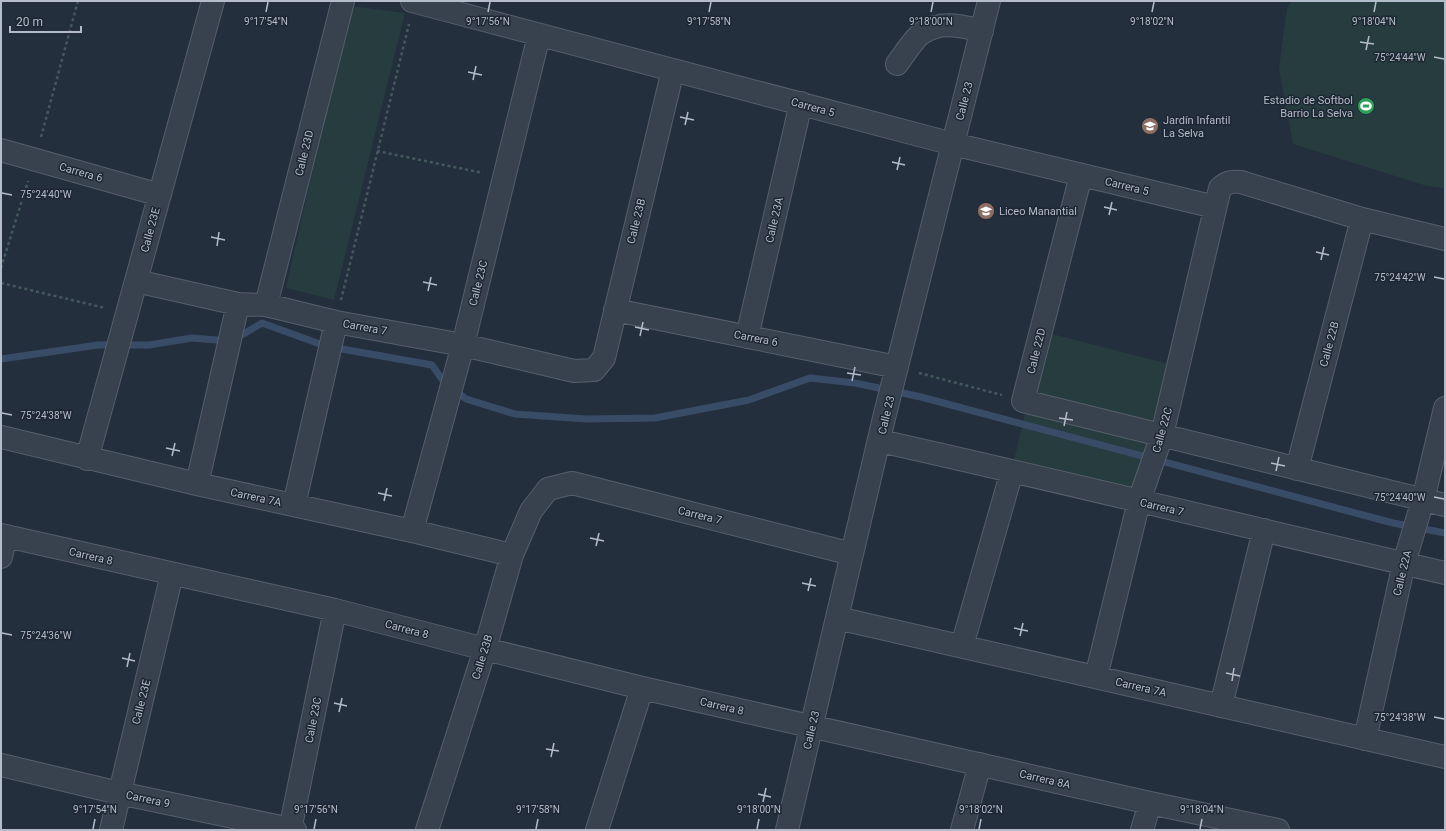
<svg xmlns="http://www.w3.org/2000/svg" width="1446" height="831" viewBox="0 0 1446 831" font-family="Roboto,sans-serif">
  <rect width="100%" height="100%" fill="#242f3e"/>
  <path fill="#263c3f" d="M1292 1H1445V188L1427 186 1293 144 1279 69 1287 8Z
    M350 6 405 13 334 300 286 288Z
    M1044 332 1177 366 1137 500 1012 469Z"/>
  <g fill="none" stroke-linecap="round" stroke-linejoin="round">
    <path stroke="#394c67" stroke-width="7" d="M240 336 262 323 320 344
      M342 349 432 365 444 382 466 399 515 414 586 419 655 418 749 400 810 378 855 383 921 397 1393 523 1445 533
      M1 359 98 345H149L192 338 217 340"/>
    <g stroke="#565f6c" stroke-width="24">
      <path id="minor" d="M412 1 953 144 1215 207
        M897 64C903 56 915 37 922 33 941 20 962 26 982 31
        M1 150 160 195
        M1081 175 1023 401 1445 505
        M136 281 238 304 266 305 336 322 463 345 574 371 594 370 604 358 673 70
        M266 305 343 1
        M615 310 897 367
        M747 337 801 103
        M1 437 197 484 412 531 512 555
        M880 441C1068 483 1256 529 1445 573
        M87 459 213 1
        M1297 469 1362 219
        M197 484 238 304
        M294 505 336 322
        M412 531 463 345 539 35
        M1 535 335 610 485 649 642 688 1150 803 1278 830
        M1 557 6 536
        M837 618 1445 757
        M962 646 1012 471
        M1096 677 1139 501 1162 435 1220 188C1227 182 1232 181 1241 182L1362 219 1445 239
        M1221 706 1264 530
        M1365 739 1404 563 1423 500 1445 408
        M1 765 119 793 295 830
        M111 830 172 574
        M290 830 335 610
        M427 830 485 649 512 555 531 511 548 489 572 483 852 554
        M597 830 642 688
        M787 830 884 418 989 1
        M962 830 980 764
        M1142 830 1150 803"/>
    </g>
    <path stroke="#44595c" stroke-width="2.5" stroke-dasharray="3 3" stroke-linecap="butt" d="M41 137 78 1
      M377 151 483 173
      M1 268 28 181
      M1 283 105 308
      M341 300 409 24
      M919 373 1002 395"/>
    <use href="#minor" stroke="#38414e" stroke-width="22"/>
  </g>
  <path fill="none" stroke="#b4bcc9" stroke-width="1.5" d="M266 12 268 2M488 12 490 2M709 12 711 2M931 12 933 2M1152 12 1154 2M1374 12 1376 2M1360 42 1374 44M1366 50 1369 36M1434 57 1444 59M468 72 482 75M473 80 476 66M680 117 694 120M685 125 688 112M892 162 905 165M897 170 900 157M2 193 12 195M1104 207 1117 210M1109 215 1112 202M211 237 225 240M217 246 219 232M1316 252 1329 255M1321 260 1324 247M1434 277 1444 279M423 282 437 285M428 291 431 277M635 327 649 330M640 336 643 322M847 373 861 375M852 381 855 367M2 413 12 415M1059 418 1073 420M1064 426 1067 412M166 448 180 451M172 456 175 443M1271 463 1285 466M1276 471 1279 457M378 493 392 496M1434 497 1444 499M384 501 387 488M590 538 604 541M596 546 599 533M802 583 816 586M808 591 811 578M1014 628 1028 631M2 633 12 635M1020 636 1023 623M122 658 135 661M127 667 130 653M1226 673 1240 676M1232 681 1234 668M334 703 347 706M339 712 342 698M1434 717 1444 719M546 749 559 751M551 757 554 743M758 794 771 797M763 802 766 788M93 829 95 819M314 829 316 819M536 829 538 819M757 829 759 819M979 829 981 819M1200 829 1202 819"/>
  <defs>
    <g id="stadium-disc" transform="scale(0.9)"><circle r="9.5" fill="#2e9e5b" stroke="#1d2633"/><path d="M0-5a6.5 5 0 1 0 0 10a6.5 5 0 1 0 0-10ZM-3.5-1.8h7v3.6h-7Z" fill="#fff"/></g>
    <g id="school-disc" transform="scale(0.9)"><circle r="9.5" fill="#8d6e63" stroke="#1d2633"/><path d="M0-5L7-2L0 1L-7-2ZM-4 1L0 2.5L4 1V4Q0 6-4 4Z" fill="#fff"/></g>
  </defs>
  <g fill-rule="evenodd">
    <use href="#stadium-disc" x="1366" y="106"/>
    <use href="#school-disc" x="1150" y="126"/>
    <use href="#school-disc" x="986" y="211"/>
  </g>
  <g text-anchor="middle" stroke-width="3" stroke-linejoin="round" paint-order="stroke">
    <g font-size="11" fill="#b4bcc9" stroke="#1d2633" text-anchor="start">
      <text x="1353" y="104" text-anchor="end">Estadio de Softbol<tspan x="1353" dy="13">Barrio La Selva</tspan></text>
      <text x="1163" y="124">Jardín Infantil<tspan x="1163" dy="13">La Selva</tspan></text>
      <text x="999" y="215">Liceo Manantial</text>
    </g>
    <g font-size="11" fill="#b4bcc9" stroke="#1d2633">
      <text transform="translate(964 101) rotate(-76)" y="4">Calle 23</text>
      <text transform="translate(813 107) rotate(15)" y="4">Carrera 5</text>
      <text transform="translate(304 153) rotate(-76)" y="4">Calle 23D</text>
      <text transform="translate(81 172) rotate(16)" y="4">Carrera 6</text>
      <text transform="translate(1127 186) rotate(14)" y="4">Carrera 5</text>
      <text transform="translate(774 220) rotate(-77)" y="4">Calle 23A</text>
      <text transform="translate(636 221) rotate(-76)" y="4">Calle 23B</text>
      <text transform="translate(150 230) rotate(-75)" y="4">Calle 23E</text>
      <text transform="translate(478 283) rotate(-76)" y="4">Calle 23C</text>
      <text transform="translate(365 327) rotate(10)" y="4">Carrera 7</text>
      <text transform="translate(756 338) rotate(11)" y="4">Carrera 6</text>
      <text transform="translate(1329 344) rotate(-75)" y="4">Calle 22B</text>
      <text transform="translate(1036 351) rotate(-76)" y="4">Calle 22D</text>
      <text transform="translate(886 415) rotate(-77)" y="4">Calle 23</text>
      <text transform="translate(1162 430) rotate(-74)" y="4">Calle 22C</text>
      <text transform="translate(256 497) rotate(12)" y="4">Carrera 7A</text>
      <text transform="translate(1162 507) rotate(13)" y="4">Carrera 7</text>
      <text transform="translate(700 515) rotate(14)" y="4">Carrera 7</text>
      <text transform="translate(91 556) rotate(13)" y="4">Carrera 8</text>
      <text transform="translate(1402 573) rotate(-76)" y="4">Calle 22A</text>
      <text transform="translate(407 629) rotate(15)" y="4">Carrera 8</text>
      <text transform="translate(482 657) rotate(-73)" y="4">Calle 23B</text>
      <text transform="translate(1141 687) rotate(13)" y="4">Carrera 7A</text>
      <text transform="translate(141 702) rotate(-76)" y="4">Calle 23E</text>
      <text transform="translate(722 706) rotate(13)" y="4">Carrera 8</text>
      <text transform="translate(313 720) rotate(-79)" y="4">Calle 23C</text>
      <text transform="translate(811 730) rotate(-77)" y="4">Calle 23</text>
      <text transform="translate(1045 779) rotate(13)" y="4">Carrera 8A</text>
      <text transform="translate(148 799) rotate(12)" y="4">Carrera 9</text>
    </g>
  </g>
  <g font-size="10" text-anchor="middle" fill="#b4bcc9" stroke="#1d2633" stroke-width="3" stroke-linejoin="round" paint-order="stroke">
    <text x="266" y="25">9°17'54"N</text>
    <text x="488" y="25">9°17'56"N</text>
    <text x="709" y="25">9°17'58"N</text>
    <text x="931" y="25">9°18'00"N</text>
    <text x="1152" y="25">9°18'02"N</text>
    <text x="1374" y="25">9°18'04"N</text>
    <text x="1400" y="61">75°24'44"W</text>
    <text x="46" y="198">75°24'40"W</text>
    <text x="1400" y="281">75°24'42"W</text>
    <text x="46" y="419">75°24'38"W</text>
    <text x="1400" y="501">75°24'40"W</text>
    <text x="46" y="639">75°24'36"W</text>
    <text x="1400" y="721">75°24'38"W</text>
    <text x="95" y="813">9°17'54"N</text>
    <text x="316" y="813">9°17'56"N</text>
    <text x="538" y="813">9°17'58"N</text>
    <text x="759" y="813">9°18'00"N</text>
    <text x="981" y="813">9°18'02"N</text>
    <text x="1202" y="813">9°18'04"N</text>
  </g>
  <rect width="1446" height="831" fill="none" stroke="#b4bcc9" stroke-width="4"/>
  <path d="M10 26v6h71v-6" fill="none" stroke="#b4bcc9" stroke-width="2"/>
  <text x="16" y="26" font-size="12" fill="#b4bcc9" stroke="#1d2633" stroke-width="3" paint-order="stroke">20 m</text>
</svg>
